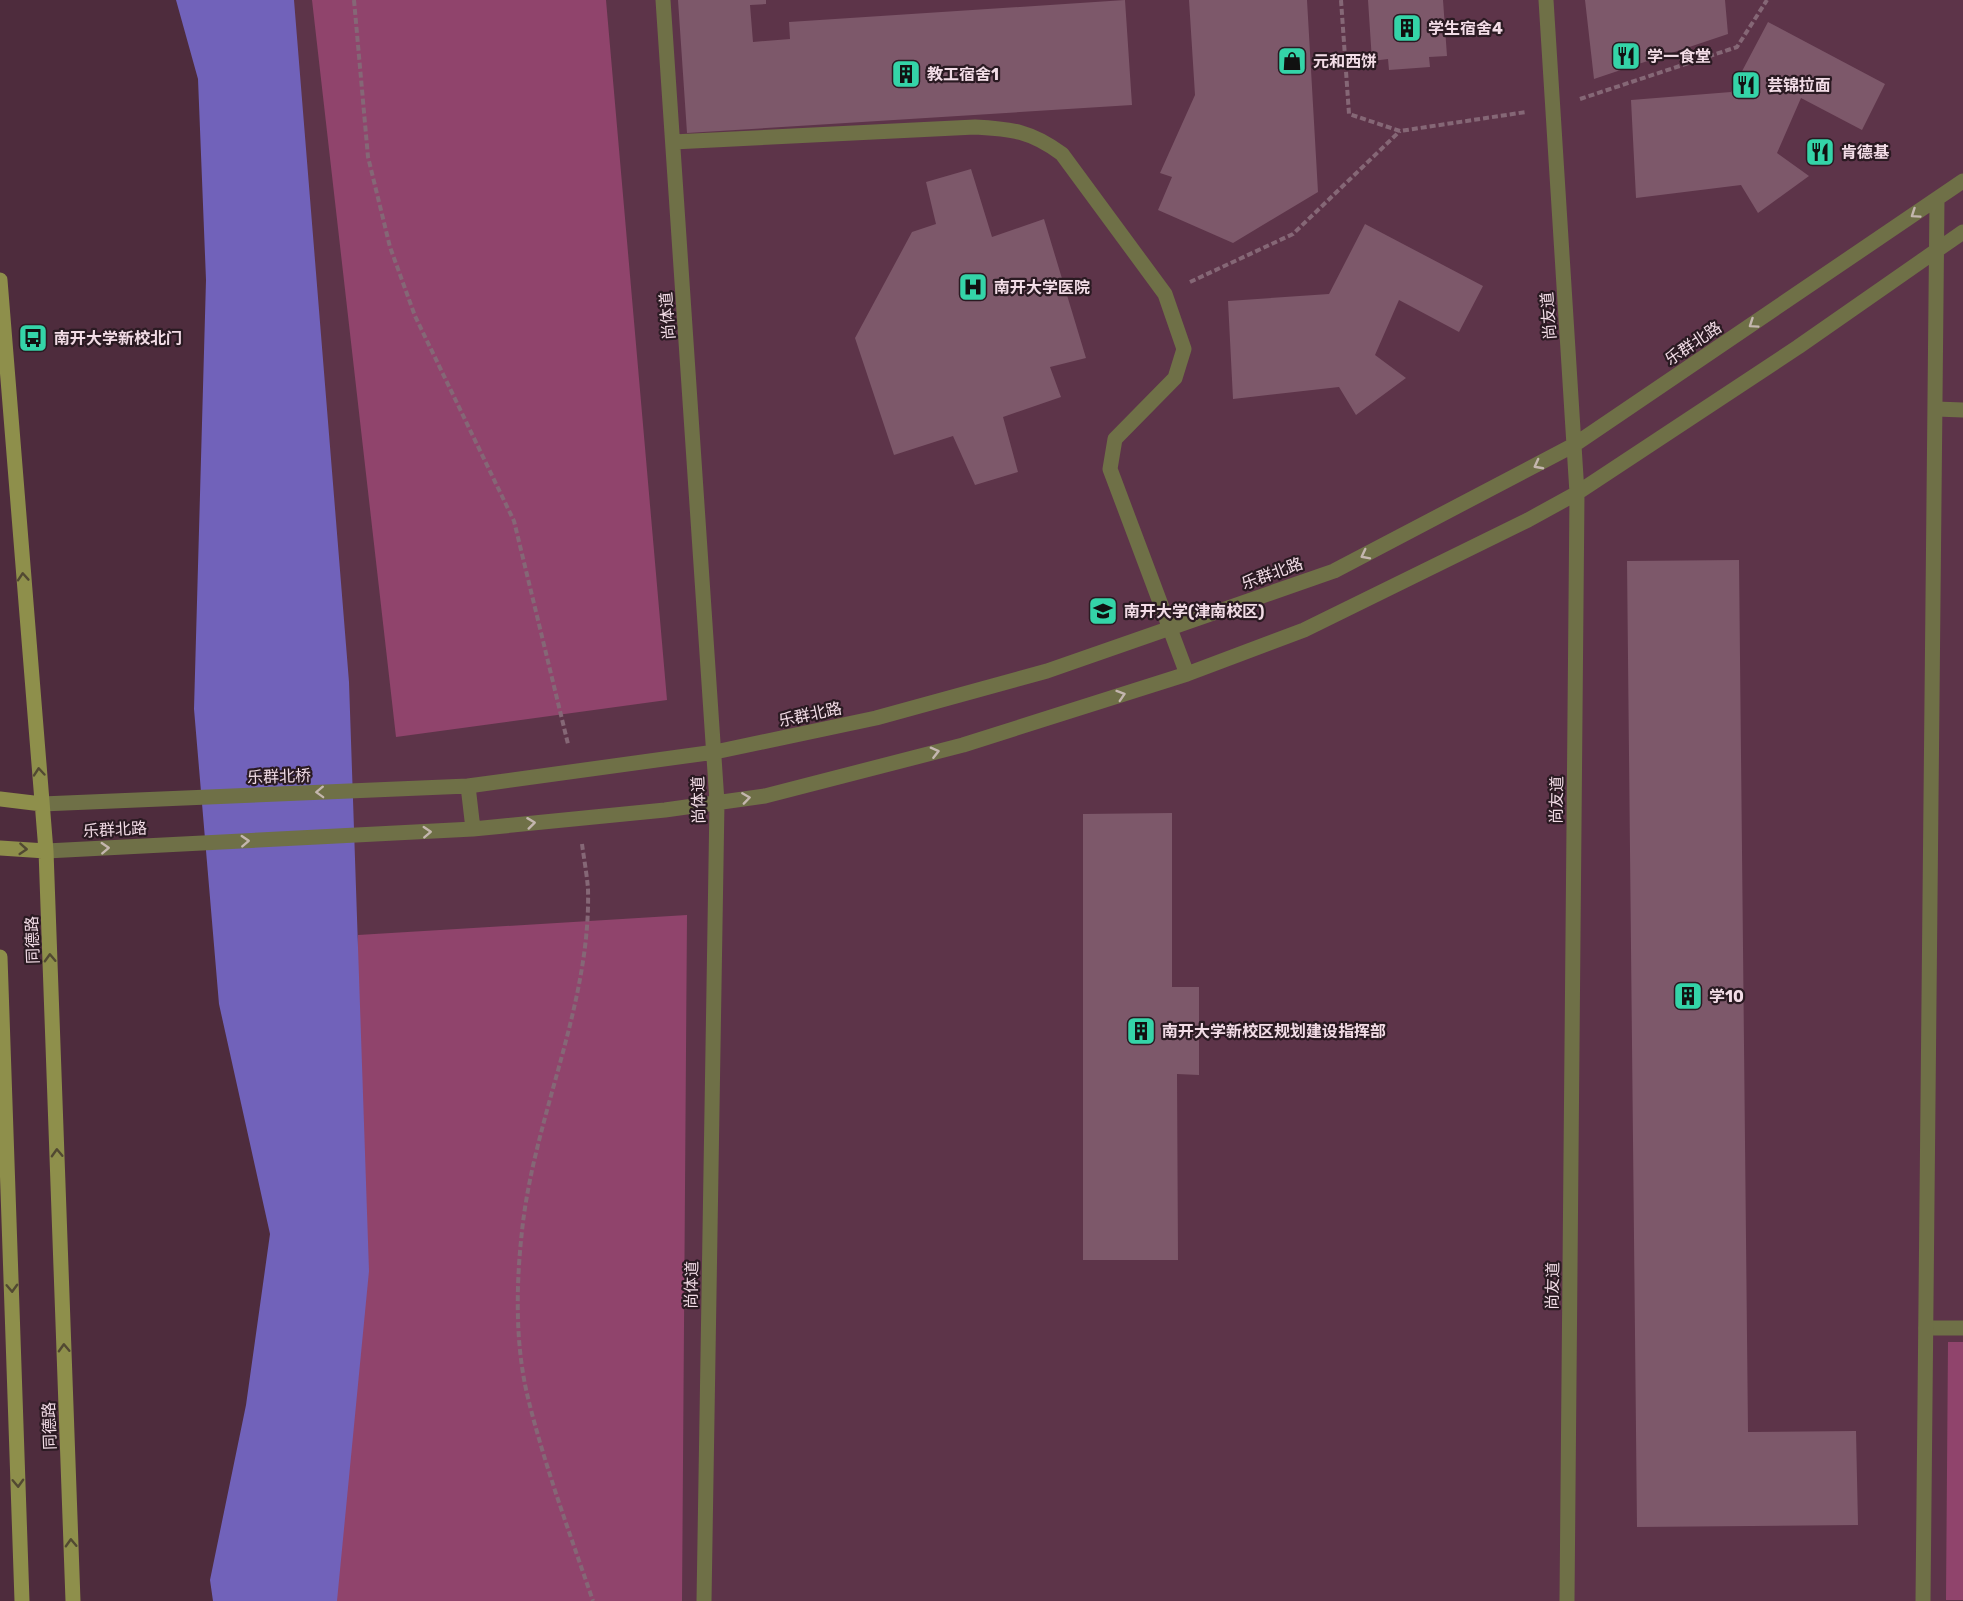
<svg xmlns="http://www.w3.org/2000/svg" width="1963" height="1601" viewBox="0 0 1963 1601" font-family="Rubik,'Noto Sans SC',sans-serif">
  <rect width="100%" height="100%" fill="#4e2c3d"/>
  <path fill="#5d3449" d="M196 0H1963V1601H302Z"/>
  <path fill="#90446c" d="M312 0H606L667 700 396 737Z
    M687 915 682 1601H333L358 935Z
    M1948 1342H1963V1600H1946Z"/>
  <path fill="#7162ba" d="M176 0H294L349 682 369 1271 337 1601H213L210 1580 246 1405 270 1234 219 1004 194 709 206 280 198 79Z"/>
  <path fill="#7d586a" d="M678 0H766V4L750 5 753 42 790 39 789 22 1125 0 1132 105 687 133Z
    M1189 0H1307L1318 192 1233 243 1158 210 1172 177 1160 173 1195 95Z
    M1368 0H1443L1447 56 1429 57 1430 67 1389 70 1388 59 1372 61Z
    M1585 0H1725L1728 34 1594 79Z
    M1768 22 1885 84 1862 130 1801 98 1777 153 1809 176 1758 213 1741 185 1636 198 1631 100 1731 92Z
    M971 169 992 237 1044 219 1086 358 1050 367 1061 397 1003 417 1018 472 975 485 953 436 894 455 855 338 912 232 936 224 926 182Z
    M1365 224 1483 286 1459 332 1399 300 1375 355 1406 378 1356 415 1339 387 1233 399 1228 301 1329 294Z
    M1739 560 1748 1432 1856 1431 1858 1525 1637 1527 1627 561Z
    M1172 813V987H1199V1075L1177 1074 1178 1260H1083V814Z"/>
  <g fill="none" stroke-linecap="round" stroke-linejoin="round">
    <path stroke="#856776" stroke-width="4" stroke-dasharray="6 3" stroke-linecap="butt" d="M354 0 368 157 390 247 415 316 514 521 568 744
      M1341 0 1349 114 1400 131 1526 112
      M1580 99 1737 47 1767 0
      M1190 282 1293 234 1400 131
      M582 844C584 859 587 875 588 889 591 1006 534 1116 522 1231 516 1285 515 1345 528 1398 545 1467 570 1534 593 1601"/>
    <path stroke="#6f7047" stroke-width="15" d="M1926 1328H1963"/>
    <path stroke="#6f7047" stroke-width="15" d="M663 0 717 802 704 1601
      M1546 0 1577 493 1567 1601
      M673 142 975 127C1012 129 1031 131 1062 154L1165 294 1184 349 1175 378 1115 439 1110 469 1187 674
      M1936 409 1963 410
      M42 804 468 786
      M473 829 468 786 715 752 876 718 1047 671 1334 571 1574 445 1963 181
      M46 851 473 829 665 810 765 796 963 745 1187 674 1304 630 1528 520 1577 493 1798 347 1963 232
      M1923 1601 1937 199"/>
    <path stroke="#8e8f4b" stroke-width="15" d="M0 280 46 851 73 1601
      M0 799 42 804
      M0 848 46 851
      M0 957 22 1601"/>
  </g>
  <defs><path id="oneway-chevron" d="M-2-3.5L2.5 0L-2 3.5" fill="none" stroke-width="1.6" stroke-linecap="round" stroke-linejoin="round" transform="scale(1.5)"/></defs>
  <g stroke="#c4b6ae">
    <use href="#oneway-chevron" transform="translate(1915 214) rotate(146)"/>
    <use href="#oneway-chevron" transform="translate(1753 324) rotate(146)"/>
    <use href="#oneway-chevron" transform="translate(1538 465) rotate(152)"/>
    <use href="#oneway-chevron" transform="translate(1365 555) rotate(153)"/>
    <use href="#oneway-chevron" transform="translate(1121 695) rotate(-18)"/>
    <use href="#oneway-chevron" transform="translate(935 752) rotate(-14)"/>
    <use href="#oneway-chevron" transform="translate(320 792) rotate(178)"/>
    <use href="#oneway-chevron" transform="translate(746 798) rotate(-8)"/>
    <use href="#oneway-chevron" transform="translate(531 823) rotate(-7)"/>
    <use href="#oneway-chevron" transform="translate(427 832) rotate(-3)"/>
    <use href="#oneway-chevron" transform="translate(245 841) rotate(-3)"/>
    <use href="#oneway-chevron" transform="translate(105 848) rotate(-3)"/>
  </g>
  <g stroke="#524932">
    <use href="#oneway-chevron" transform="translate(23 577) rotate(-94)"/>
    <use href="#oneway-chevron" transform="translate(39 772) rotate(-95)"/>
    <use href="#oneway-chevron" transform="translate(23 849) rotate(4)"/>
    <use href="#oneway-chevron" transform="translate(50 958) rotate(-92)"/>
    <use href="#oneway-chevron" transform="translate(57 1153) rotate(-92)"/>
    <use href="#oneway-chevron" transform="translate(12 1288) rotate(88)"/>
    <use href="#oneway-chevron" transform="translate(64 1348) rotate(-92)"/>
    <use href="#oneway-chevron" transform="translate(18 1483) rotate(88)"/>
    <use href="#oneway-chevron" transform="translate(71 1543) rotate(-92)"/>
  </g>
  <defs>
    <g id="building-square" transform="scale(1.5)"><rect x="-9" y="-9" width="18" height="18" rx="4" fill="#34d4a8" stroke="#2a1a22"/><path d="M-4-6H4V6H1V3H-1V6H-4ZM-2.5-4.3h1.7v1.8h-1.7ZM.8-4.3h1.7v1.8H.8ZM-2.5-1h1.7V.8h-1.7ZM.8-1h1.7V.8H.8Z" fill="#111"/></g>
    <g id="restaurant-square" transform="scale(1.5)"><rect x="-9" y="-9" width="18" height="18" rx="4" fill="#34d4a8" stroke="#2a1a22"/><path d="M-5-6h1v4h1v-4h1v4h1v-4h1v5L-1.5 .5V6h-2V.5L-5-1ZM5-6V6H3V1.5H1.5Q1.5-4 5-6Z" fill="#111"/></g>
    <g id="shop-square" transform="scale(1.5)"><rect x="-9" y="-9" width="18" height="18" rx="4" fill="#34d4a8" stroke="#2a1a22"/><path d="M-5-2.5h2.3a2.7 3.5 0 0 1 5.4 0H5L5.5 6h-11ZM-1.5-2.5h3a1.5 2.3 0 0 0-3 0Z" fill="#111"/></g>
    <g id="hospital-square" transform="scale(1.5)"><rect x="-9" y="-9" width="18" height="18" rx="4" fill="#34d4a8" stroke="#2a1a22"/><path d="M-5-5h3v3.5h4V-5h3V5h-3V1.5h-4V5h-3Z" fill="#111"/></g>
    <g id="bus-square" transform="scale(1.5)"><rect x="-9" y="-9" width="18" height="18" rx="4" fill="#34d4a8" stroke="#2a1a22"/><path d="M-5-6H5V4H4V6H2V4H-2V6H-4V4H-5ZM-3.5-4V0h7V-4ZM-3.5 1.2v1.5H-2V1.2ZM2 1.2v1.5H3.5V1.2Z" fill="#111"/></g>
    <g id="university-square" transform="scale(1.5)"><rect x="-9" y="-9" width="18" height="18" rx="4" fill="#34d4a8" stroke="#2a1a22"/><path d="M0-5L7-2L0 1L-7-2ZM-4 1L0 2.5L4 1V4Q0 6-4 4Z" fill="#111"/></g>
  </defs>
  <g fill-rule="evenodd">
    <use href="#building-square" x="1407" y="28"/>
    <use href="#restaurant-square" x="1626" y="56"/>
    <use href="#shop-square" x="1292" y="61"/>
    <use href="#building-square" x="906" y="74"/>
    <use href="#restaurant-square" x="1746" y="85"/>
    <use href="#restaurant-square" x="1820" y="152"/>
    <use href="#hospital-square" x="973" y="287"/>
    <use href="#bus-square" x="33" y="338"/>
    <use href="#university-square" x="1103" y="611"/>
    <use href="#building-square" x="1688" y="996"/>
    <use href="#building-square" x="1141" y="1031"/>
  </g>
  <g text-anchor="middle" stroke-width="4.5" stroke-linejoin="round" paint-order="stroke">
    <g font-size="16" font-weight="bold" fill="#f2dce6" stroke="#2a1a22" text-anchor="start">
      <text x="1428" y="34">学生宿舍4</text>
      <text x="1647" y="62">学一食堂</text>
      <text x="1313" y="67">元和西饼</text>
      <text x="927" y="80">教工宿舍1</text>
      <text x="1767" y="91">芸锦拉面</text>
      <text x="1841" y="158">肯德基</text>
      <text x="994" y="293">南开大学医院</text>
      <text x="54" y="344">南开大学新校北门</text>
      <text x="1124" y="617">南开大学(津南校区)</text>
      <text x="1709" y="1002">学10</text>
      <text x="1162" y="1037">南开大学新校区规划建设指挥部</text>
    </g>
    <g font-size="16" fill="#f2dce6" stroke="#2a1a22">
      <text transform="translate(667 316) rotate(-94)" y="6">尚体道</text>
      <text transform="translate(1548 316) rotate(-94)" y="6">尚友道</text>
      <text transform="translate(1693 343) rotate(-34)" y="6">乐群北路</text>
      <text transform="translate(1272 573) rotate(-20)" y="6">乐群北路</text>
      <text transform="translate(810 714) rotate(-12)" y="6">乐群北路</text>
      <text transform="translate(279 776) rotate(-2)" y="6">乐群北桥</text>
      <text transform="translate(698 800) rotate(-91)" y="6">尚体道</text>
      <text transform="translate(1556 800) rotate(-89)" y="6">尚友道</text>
      <text transform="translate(115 829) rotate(-3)" y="6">乐群北路</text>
      <text transform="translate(32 940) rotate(-92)" y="6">同德路</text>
      <text transform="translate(691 1285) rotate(-89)" y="6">尚体道</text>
      <text transform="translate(1552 1286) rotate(-89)" y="6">尚友道</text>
      <text transform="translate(49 1426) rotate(-92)" y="6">同德路</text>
    </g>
  </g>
</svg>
